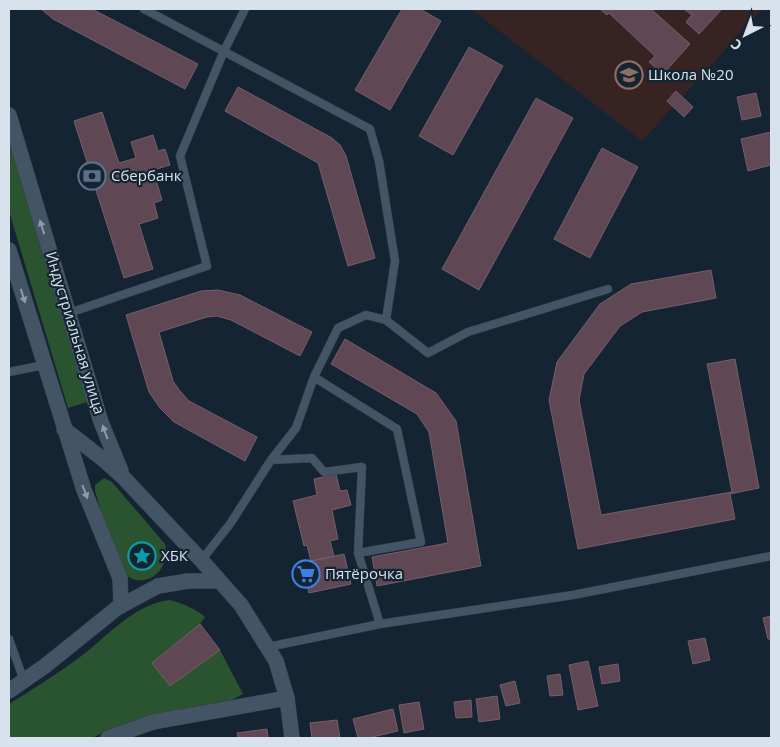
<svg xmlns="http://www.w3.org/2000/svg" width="780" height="747" viewBox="0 0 780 747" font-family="'Open Sans',sans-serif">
  <rect width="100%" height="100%" fill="#152433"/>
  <path fill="#372422" d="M471 9H762L642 141Z"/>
  <path fill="#2a5330" d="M9 139 87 402 68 408 9 211Z
    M104 478 112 482 165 544C172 571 142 593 123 572 113 560 101 509 95 491V485Z
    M170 600C184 604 194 608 205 617L200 624 152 663 171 685 220 650 243 694 232 700 182 709 113 728 92 738H9V704C33 689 57 674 80 657 108 636 134 604 170 600Z"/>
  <path fill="#5f4853" stroke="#765e69" d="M41 9H92L198 64 185 89 53 19Z
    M402 9H420L441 21 390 110 355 90Z
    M600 9H651L690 44 663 74 649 62 655 56 609 13 607 15Z
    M684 9H722L699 34 686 22 692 15Z
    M469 47 503 66 453 155 419 136Z
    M238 87 332 138 340 145 346 156 375 258 348 266 318 163 225 111Z
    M676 91 693 107 684 117 667 101Z
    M756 93 761 116 742 120 737 97Z
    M536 98 573 118 479 290 442 269Z
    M102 112 119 163 136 158 131 142 153 135 158 151 165 149 170 165 153 170 162 200 154 203 158 218 139 224 153 269 124 278 74 121Z
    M771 132V165L748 171 741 139Z
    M602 148 638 167 590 258 554 239Z
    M711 270 716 298 642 312 620 326 584 374 579 400 601 515 732 492 707 364 735 359 759 488 730 494 735 519 578 549 549 400 557 362 600 304 631 284Z
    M218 290 240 295 312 332 300 356 231 320 217 316 207 317 159 332 173 381 180 391 189 401 257 437 245 461 174 422 160 408 149 392 126 315 201 291Z
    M345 339 436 393 456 421 481 566 377 586 372 557 448 543 429 432 417 414 331 364Z
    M336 474 340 491 347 490 351 505 332 510 338 539 330 541 334 556 311 561 307 545 304 546 293 501 317 495 314 479Z
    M344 554 351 584 309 593 302 563Z
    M771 616V639H768L763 618Z
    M200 624 220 650 170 686 152 663Z
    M705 638 710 660 693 664 688 641Z
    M588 661 598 706 578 710 569 665Z
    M618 664 620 681 602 684 599 667Z
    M560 674 563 695 550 696 547 676Z
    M515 681 520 703 506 706 500 685Z
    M497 696 500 719 479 722 476 699Z
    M471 700 472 717 456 718 454 702Z
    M419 702 424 729 404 733 399 705Z
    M393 709 398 731 368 738H358L353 719Z
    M337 720 340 738H312L310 723Z
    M267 729 268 738H238L237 733Z"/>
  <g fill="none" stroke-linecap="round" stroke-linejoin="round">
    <g stroke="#35404c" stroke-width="9">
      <path id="lane" d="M144 9 370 129 379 161 395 261 386 320 366 315 338 328 314 377 397 429 421 542 358 553 362 467 324 472 312 458 271 460 230 524 200 562
        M69 313 207 266 180 156 224 51 245 9
        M386 320 428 353 468 332 608 289
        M9 372 44 365
        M271 460 296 428 314 377
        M358 553 380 624
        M9 639 24 681
        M268 647 380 624 573 595 771 556"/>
    </g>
    <g stroke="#35404c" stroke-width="16">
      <path id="street" d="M108 738 153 722 287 698"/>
    </g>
    <g stroke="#35404c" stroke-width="16">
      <path id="secondary" d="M9 115 101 422 121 471
        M9 250 84 490 120 578 121 606
        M64 429 104 460 123 477 202 561 241 605 276 661 287 698 292 738
        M9 691 45 666 117 608 158 586 188 581H219"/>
    </g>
    <use href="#lane" stroke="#435465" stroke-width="8"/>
    <use href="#street" stroke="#435465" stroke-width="15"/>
    <use href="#secondary" stroke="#435465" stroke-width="15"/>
  </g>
  <defs><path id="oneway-solid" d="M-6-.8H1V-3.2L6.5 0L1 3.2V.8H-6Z" transform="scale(1.25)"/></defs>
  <g fill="#8e9ba8">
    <use href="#oneway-solid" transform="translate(42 227) rotate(-107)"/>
    <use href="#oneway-solid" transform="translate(23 296) rotate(73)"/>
    <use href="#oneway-solid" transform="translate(105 432) rotate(-110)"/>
    <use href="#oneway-solid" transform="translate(85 492) rotate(69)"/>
  </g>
  <defs>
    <g id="school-ring" transform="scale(1.4375)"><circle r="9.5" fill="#152433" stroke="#8d6e63" stroke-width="1.5"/><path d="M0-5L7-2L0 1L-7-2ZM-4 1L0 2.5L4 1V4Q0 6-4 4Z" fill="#8d6e63"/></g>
    <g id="bank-ring" transform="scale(1.4375)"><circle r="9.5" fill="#152433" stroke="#5c6f8a" stroke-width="1.5"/><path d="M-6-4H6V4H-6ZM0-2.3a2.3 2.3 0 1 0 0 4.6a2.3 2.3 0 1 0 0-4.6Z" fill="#5c6f8a"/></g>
    <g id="sight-ring" transform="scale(1.4375)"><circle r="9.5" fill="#152433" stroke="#0f9aa8" stroke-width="1.5"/><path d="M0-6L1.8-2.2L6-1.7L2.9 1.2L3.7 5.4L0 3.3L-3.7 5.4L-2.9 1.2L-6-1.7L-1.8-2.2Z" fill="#0f9aa8"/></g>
    <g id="supermarket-ring" transform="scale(1.4375)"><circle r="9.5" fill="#152433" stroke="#3f7fe0" stroke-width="1.5"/><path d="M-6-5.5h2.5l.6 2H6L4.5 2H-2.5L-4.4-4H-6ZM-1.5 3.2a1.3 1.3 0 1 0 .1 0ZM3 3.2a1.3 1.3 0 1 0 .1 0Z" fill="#3f7fe0"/></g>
  </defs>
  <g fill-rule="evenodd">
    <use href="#school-ring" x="629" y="75"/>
    <use href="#bank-ring" x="92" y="176"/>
    <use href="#sight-ring" x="142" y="556"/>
    <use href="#supermarket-ring" x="306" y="574"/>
  </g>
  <g text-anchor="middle" stroke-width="4.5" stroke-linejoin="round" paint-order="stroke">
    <g font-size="15" fill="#d8e2ec" stroke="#152433" text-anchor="start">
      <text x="648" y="80">Школа №20</text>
      <text x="111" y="181">Сбербанк</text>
      <text x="161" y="561">ХБК</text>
      <text x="325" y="579">Пятёрочка</text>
    </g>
    <g font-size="15" fill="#d8e2ec" stroke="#152433">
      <text transform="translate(75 333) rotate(73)" y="5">Индустриальная улица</text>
    </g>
  </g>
  <rect width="780" height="747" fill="none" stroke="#d8e2ec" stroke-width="20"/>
  <g transform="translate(745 35) rotate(222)" stroke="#152433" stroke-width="4" paint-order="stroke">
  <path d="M0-4L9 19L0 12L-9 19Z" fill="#d8e2ec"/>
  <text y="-8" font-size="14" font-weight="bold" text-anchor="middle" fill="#d8e2ec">С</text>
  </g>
</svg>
